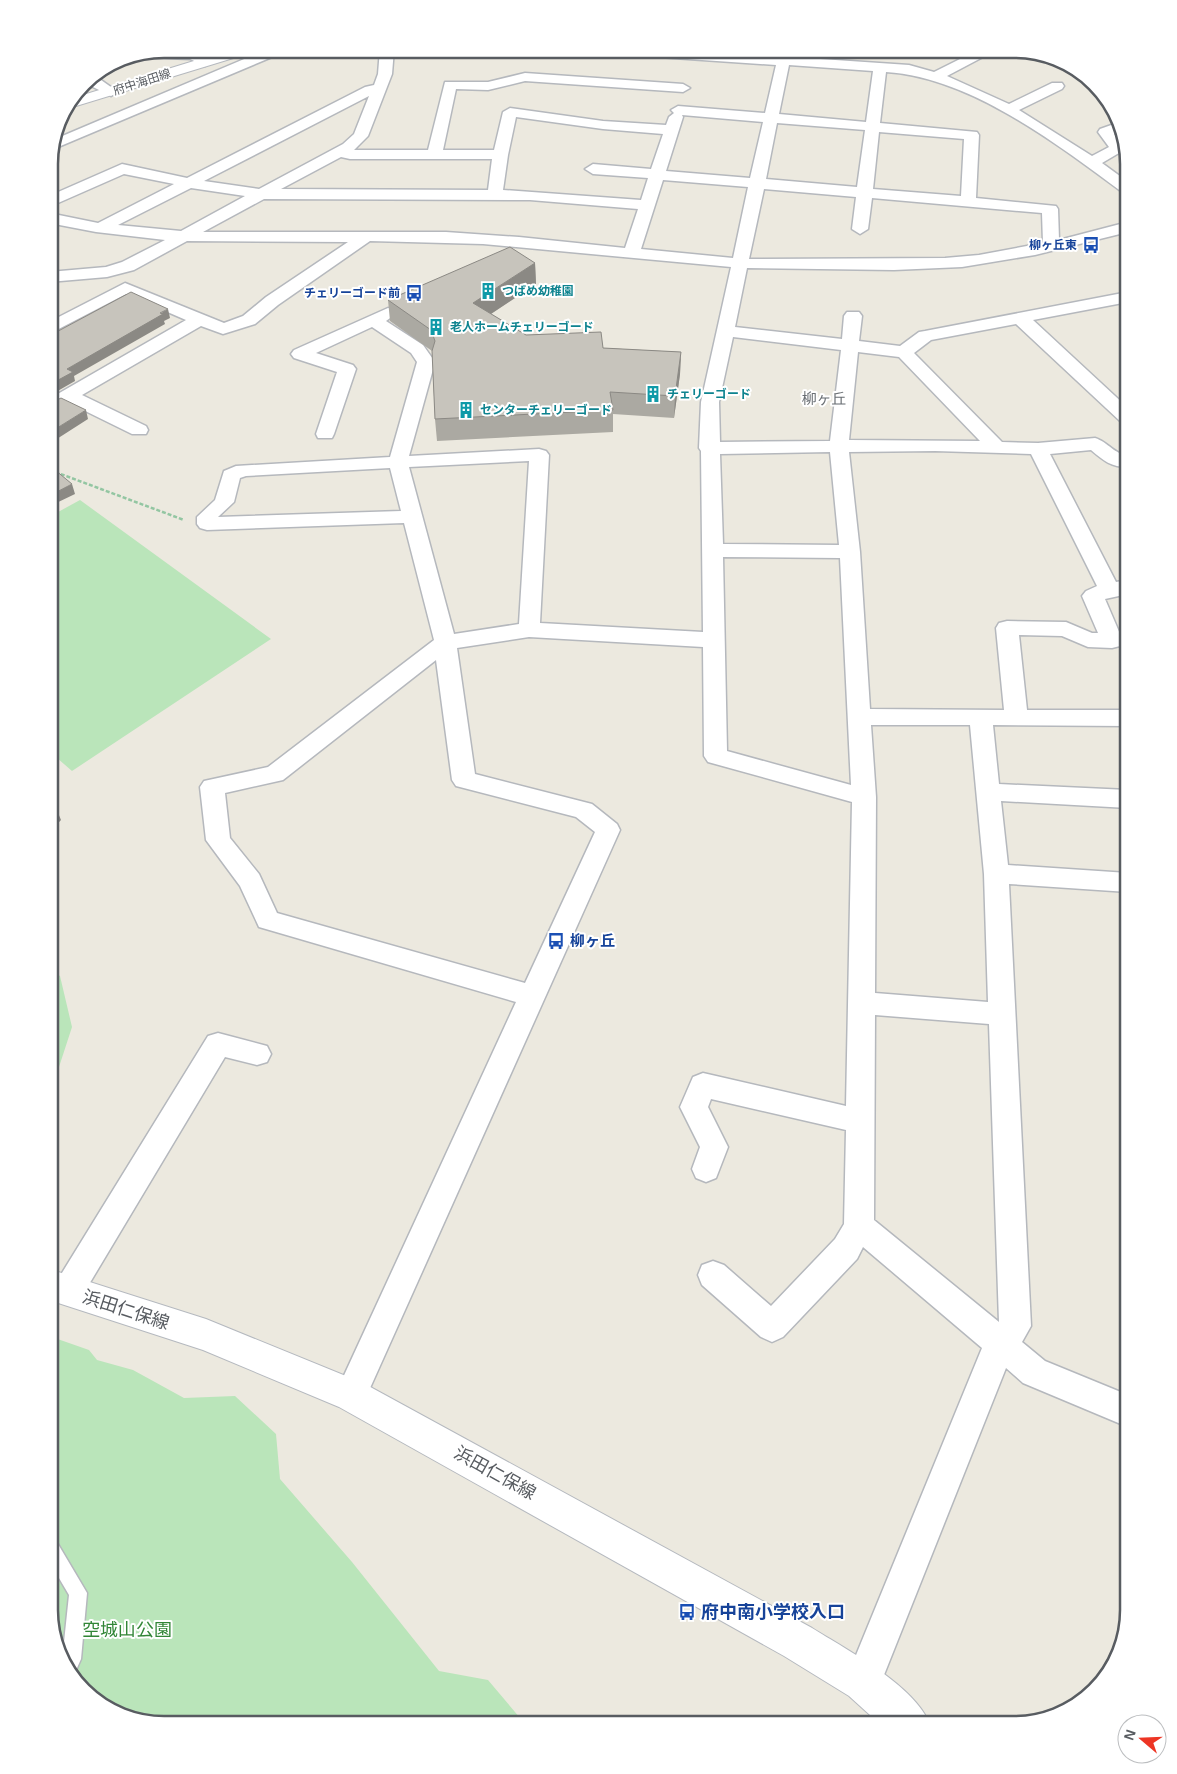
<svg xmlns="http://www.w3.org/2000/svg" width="1177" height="1774" viewBox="0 0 1177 1774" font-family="Arial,'Noto Sans JP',sans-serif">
  <rect width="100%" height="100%" fill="#ece9df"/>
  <path fill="#bae5ba" d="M80 500 271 639 72 771 49 751V517Z
    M49 969 60 976 72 1027 59 1067 49 1076Z
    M49 1336 89 1350 97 1360 133 1370 184 1398 235 1396 276 1434 280 1479 352 1562 439 1671 488 1680 526 1725H156L106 1710 64 1668 49 1610Z"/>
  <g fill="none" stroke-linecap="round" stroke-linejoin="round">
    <g stroke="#b5b8bd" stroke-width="3">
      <path id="service" d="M49 1537 55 1539 87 1593 81 1659 73 1677 64 1668 62 1661 69 1595 49 1561Z"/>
    </g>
    <g stroke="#b5b8bd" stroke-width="3">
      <path id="minor" d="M268 49H286L284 52 51 150 53 140Z
        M380 49H394L392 74 368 136 354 150H428L445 82H488L525 73 683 84 690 88 683 92 525 81 488 90 456 89 443 150H494L503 112 510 108 603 121 666 125 669 117 674 113 671 110 678 106 765 113 776 65 600 53 593 49H662L778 56 779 49H793L791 57 909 65 934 72 964 57 949 52 947 49H967L983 57 947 76 1009 104 1052 83H1062L1064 86 1062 89 1019 110 1092 156 1109 147 1098 132 1100 129 1117 123 1120 131 1114 134 1124 150 1102 163 1128 182V194L1122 192C1057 144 970 77 886 72L880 123 977 132 979 135 976 198 1056 206 1058 209 1059 240 1128 222V232L1035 255 962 267 894 270 747 268 735 327 842 339 844 316 847 312H859L862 316 859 341 900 346 919 332 925 331 1128 292V302L1033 320 1128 408V424L1121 422 1016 324 931 340 914 353 1002 442 1038 443 1095 438C1108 442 1115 455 1128 455V467C1111 467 1104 461 1091 450L1050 454 1116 582 1128 580V594L1105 599 1123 641 1120 646 1112 648 1088 647 1062 636 1019 635 1027 710H1128V726L993 725 999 784 1128 790V808L1001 801 1008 865 1128 873V892L1009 884 1031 1326 1022 1342 1045 1361 1128 1395V1427L1023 1383 1006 1368 876 1695 863 1700 850 1695 845 1682 982 1348 863 1247 857 1259 783 1337 772 1342 761 1337 702 1285 698 1275 702 1265 713 1261 724 1265 771 1306 835 1239 844 1224 846 1130 711 1099 708 1107 728 1147 716 1178 706 1182 696 1178 692 1169 700 1147 680 1107 693 1077 703 1073 846 1106 852 802 708 762 704 756 703 647 529 637 457 648 475 774 592 804 617 824 620 830 362 1406 351 1411 340 1406 335 1395 516 1002 259 927 240 886 206 840 200 787 204 781 268 767 434 640 404 523 207 530 200 528 197 524V517L215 500 224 471 236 466 390 457 417 362 411 353 372 327 316 353 353 365 356 369 334 434 332 438H318L316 434 337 372 294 358 291 354 294 350 388 308 394 309 397 313 386 321 423 345 435 362 409 456 539 449 546 451 549 455 540 623 703 632 701 451 699 448 701 402 731 267 483 244 370 241 278 305 255 324 223 334 201 326 82 395 146 426 148 430 146 434H132L69 403 49 413V399L186 320 126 294 49 334V322L125 283 224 323 243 316 266 297 348 242 187 241 134 270 107 277 49 282V272L106 267 122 262 165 240 96 232 49 223V213L98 223 174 184 124 174 49 207V196L122 164 187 178 365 87 374 85 378 74ZM789 65 873 71 866 122 779 114ZM369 96 354 134 343 144 259 189 204 181ZM682 115 763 122 750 178 666 171 683 117ZM516 117 603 129 663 134 651 169 593 164 585 169 593 174 648 178 641 200 503 190 508 155ZM777 123 865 130 857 187 766 179ZM879 132 964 139 961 196 873 189ZM341 157 350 159H492L488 190 281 189ZM663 180 748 187 733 258 641 249ZM191 188 245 196 181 231 118 225ZM764 189 856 197 852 229 860 234 868 229 872 198 1042 213 1043 243 979 255 945 258 749 259ZM264 199 530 200 638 209 625 248 519 237 446 232H203ZM733 337 841 350 830 441 720 442 719 402ZM858 352 899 357 980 441 849 440ZM935 451 1031 454 1097 586 1086 591 1082 596 1098 633H1092L1066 622 1007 621 999 623 996 628 1004 710 870 709 860 552 849 452ZM830 452 839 545 723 544 720 454ZM529 461 519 624 454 634 409 467ZM390 468 401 511 218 517 234 502 240 478 246 476ZM723 557 840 558 851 785 727 751ZM436 660 452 780 456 786 576 817 595 832 525 983 277 913 259 874 230 838 225 793 283 780ZM871 725H970L984 874 988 1002 875 993 876 797ZM875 1015 989 1024 999 1322 874 1220Z
        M159 50 193 51 212 62 205 66 190 59 140 57 134 55Z
        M89 78 101 80 118 92 111 96 93 87 80 86Z
        M218 1033 267 1046 271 1054 267 1062 257 1065 225 1057 79 1301 68 1305 57 1301 53 1291 57 1281 208 1036Z"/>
    </g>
    <g stroke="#b5b9bf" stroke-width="2">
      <path id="secondary" d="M233 49H256L253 52 63 110 70 99Z
        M49 1269 206 1319 363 1383 812 1628C847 1650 916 1686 930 1725H881L849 1696 784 1656 339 1407 203 1350 49 1300Z"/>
    </g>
    <path stroke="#93c6a2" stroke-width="2.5" stroke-dasharray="4 2" stroke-linecap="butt" d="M49 473H58L184 520"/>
    <use href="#service" fill="#fff" fill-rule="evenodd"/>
    <use href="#minor" fill="#fff" fill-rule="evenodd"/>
    <use href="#secondary" fill="#fff" fill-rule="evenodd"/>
  </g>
  <path fill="#aba9a2" d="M535 263 536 284 491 314 526 335 603 348 681 352 680 374 674 418 613 414V432L437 441 435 419 432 351 390 321 388 300Z"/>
  <path fill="#8b8984" d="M535 263 536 284 474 325 473 303Z
    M168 309 170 318 164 321 165 324 74 376 75 381 49 396V385L67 369Z
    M681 352 680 374 674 418 675 396Z
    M86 410 88 419 49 444V433Z
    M72 484 75 494 50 506 49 503V496Z
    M54 803 61 820 49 833V808Z"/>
  <path fill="#c7c4bc" stroke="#8b8984" d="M510 247 535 263 473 303 526 335 601 332 603 348 681 352 675 396 610 392 613 410 435 419 432 351 435 341 431 330 388 300Z
    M131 292 168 309 160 313 163 314 67 369 73 372 49 385V336Z
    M61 398 86 410 49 433V404Z
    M49 465 72 484 49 496Z
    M49 801 54 803 49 808Z"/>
  <defs>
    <g id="bus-bare" transform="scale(1.35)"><path d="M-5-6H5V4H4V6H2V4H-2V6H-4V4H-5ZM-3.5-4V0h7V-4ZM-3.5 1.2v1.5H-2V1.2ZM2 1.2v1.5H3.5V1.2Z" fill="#1a4fb4" stroke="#fff" stroke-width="2.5" paint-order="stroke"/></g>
    <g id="building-bare" transform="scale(1.35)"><path d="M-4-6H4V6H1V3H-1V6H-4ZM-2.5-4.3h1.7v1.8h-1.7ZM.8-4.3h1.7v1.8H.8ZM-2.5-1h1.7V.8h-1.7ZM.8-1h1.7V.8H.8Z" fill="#0f9aa8" stroke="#fff" stroke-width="2.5" paint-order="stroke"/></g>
  </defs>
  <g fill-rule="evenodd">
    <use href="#bus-bare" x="1091" y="245"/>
    <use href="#building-bare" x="488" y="291"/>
    <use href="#bus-bare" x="414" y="293"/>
    <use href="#building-bare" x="436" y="327"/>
    <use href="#building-bare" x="653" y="394"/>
    <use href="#building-bare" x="466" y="410"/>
    <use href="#bus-bare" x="556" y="941"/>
    <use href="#bus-bare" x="687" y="1612"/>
  </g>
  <g text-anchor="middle" stroke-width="4" stroke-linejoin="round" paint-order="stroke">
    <g font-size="12" fill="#585c61" stroke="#fff">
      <text transform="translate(142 82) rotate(-18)" y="4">府中海田線</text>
    </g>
    <g font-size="12" font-weight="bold" fill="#164399" stroke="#fff" text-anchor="end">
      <text x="1077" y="249">柳ヶ丘東</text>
      <text x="400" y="297">チェリーゴード前</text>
    </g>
    <g font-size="12" font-weight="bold" fill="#0d838f" stroke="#fff" text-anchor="start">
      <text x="502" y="295">つばめ幼稚園</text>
      <text x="450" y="331">老人ホームチェリーゴード</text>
      <text x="667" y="398">チェリーゴード</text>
      <text x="480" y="414">センターチェリーゴード</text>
    </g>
    <g font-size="15" fill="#696e73" stroke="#fff">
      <text x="824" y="404">柳ヶ丘</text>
    </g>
    <g font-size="15" font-weight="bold" fill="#164399" stroke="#fff" text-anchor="start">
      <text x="570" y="946">柳ヶ丘</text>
    </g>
    <g font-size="18" fill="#585c61" stroke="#fff">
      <text transform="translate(126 1310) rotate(18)" y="6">浜田仁保線</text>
      <text transform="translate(495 1473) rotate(29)" y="6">浜田仁保線</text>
    </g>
    <g font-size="18" font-weight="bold" fill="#164399" stroke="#fff" text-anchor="start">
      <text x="701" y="1618">府中南小学校入口</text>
    </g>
    <g font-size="18" fill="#328637" stroke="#fff">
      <text x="127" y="1636">空城山公園</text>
    </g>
  </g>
  <path d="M0 0H1177V1774H0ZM164 58H1014A106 106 0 0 1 1120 164V1610A106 106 0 0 1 1014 1716H164A106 106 0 0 1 58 1610V164A106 106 0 0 1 164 58Z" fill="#fff" fill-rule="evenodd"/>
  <path fill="none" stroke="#585c61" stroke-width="2.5" d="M164 58H1014A106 106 0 0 1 1120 164V1610A106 106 0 0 1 1014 1716H164A106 106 0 0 1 58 1610V164A106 106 0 0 1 164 58Z"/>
  <g transform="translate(1142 1739) rotate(289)"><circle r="24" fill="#ffffff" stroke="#bcbec0"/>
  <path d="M0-4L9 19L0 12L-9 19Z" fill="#ed3524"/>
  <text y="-8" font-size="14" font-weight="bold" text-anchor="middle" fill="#585c61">N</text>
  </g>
</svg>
